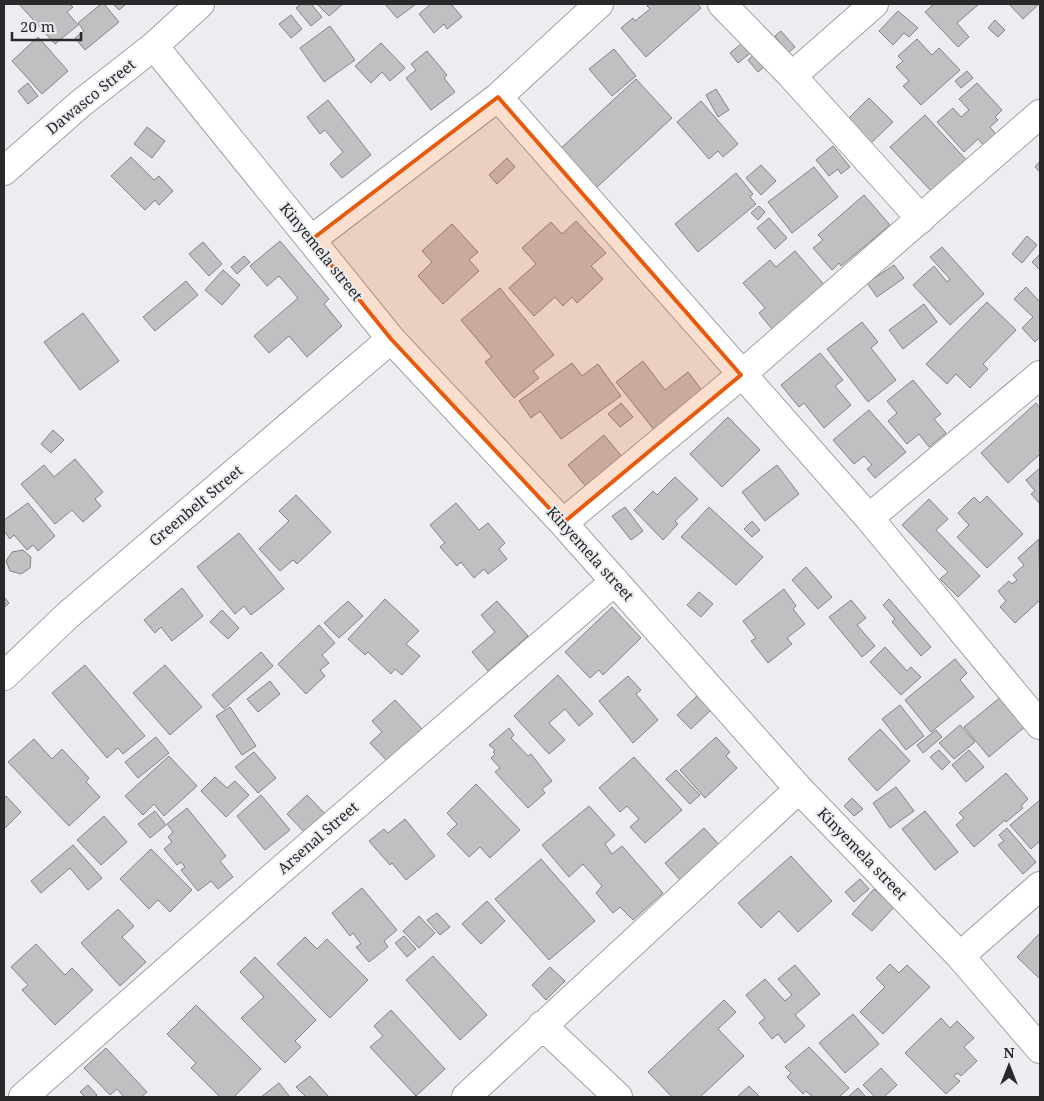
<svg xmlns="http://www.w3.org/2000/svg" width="1044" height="1101" viewBox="0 0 1044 1101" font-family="'Noto Serif',serif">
  <rect width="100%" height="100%" fill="#ebedf0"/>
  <path fill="#c2bfc2" stroke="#848285" d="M19 4H70L73 7 67 12 78 25 55 44Z
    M101 4H104L119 22 85 50 75 38 84 31 78 23Z
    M113 4H126L119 10Z
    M301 4H311L322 17 311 26 296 8Z
    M317 4H343L329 16Z
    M385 4H416L397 18Z
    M431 4H451L462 17 447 29 444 24 434 33 419 14Z
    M649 4H697L701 8 646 57 621 28 633 18 635 21 650 9 647 6Z
    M934 4H979L957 23 969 37 958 47 925 12Z
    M1009 4H1039L1023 19Z
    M898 11 918 28 909 37 904 33 893 45 879 31Z
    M291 15 302 29 291 38 279 24Z
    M995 20 1005 30 998 37 988 28Z
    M330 26 355 60 324 82 300 48Z
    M781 31 795 47 788 53 775 36Z
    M38 37 68 71 42 94 12 61Z
    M917 39 932 55 939 48 960 70 921 105 903 86 909 81 896 67 903 61 898 56Z
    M746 40 754 50 738 63 730 53Z
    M381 43 405 68 390 81 382 72 371 83 355 66Z
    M614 49 636 76 612 96 589 69Z
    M427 51 447 75 444 78 455 92 431 110 406 78 416 70 411 64Z
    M758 51 769 63 758 72 748 60Z
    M967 71 973 78 961 88 955 81Z
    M636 79 672 118 596 188 560 149Z
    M28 83 38 96 28 104 18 91Z
    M977 83 1002 110 995 117 998 120 990 127 999 138 987 149 978 139 964 152 937 122 953 108 961 117 969 110 959 99Z
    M716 89 729 110 718 117 706 95Z
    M869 98 893 122 871 143 848 119Z
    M328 100 371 155 342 178 330 164 343 152 325 130 320 134 307 117Z
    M701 101 738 144 723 157 718 151 709 159 677 122Z
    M925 115 970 164 933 193 890 147Z
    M147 127 165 141 152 158 134 144Z
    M833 146 850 167 841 174 838 169 829 176 816 160Z
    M131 157 154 180 159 176 173 191 159 205 155 200 145 210 111 176Z
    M507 158 515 167 497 184 489 175Z
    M1040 161V172L1035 167Z
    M761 165 776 181 761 195 746 178Z
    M814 167 838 197 792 233 768 202Z
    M736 173 753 194 750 197 756 204 698 252 675 224Z
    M864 195 890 225 841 266 839 263 832 270 813 248 823 240 818 235Z
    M759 206 765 212 758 220 751 213Z
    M769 218 787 238 775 249 757 228Z
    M576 221 606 253 591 266 603 279 577 303 572 297 563 306 555 297 534 316 509 288 536 264 522 248 551 222 562 234Z
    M452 224 478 252 469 260 479 271 443 304 418 276 432 262 422 251Z
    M1027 236 1037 245 1022 263 1012 254Z
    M280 241 329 299 324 304 342 326 307 357 289 336 269 353 254 336 298 298 279 276 267 286 250 266Z
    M203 242 222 264 209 276 189 254Z
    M942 247 984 294 950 325 913 285 934 266 947 282 950 279 930 257Z
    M795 251 827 288 783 325 780 322 772 329 759 313 765 308 743 283 770 260 776 267Z
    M1040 254V270L1032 262Z
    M244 256 250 262 237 274 231 267Z
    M894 265 904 278 877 297 867 283Z
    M223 270 240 285 222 305 205 290Z
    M186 281 198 295 155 331 143 317Z
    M1026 287 1040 302V337L1035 342 1022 328 1033 317 1014 299Z
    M500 288 554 355 533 371 539 378 514 398 485 362 492 357 461 320Z
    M987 302 1016 330 983 364 988 369 970 388 956 374 947 384 926 364Z
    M924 304 937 322 903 349 889 330Z
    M83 313 119 361 80 390 44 342Z
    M862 322 878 342 871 348 896 380 868 402 827 349Z
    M820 353 843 380 835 386 851 405 824 428 804 403 799 407 781 385Z
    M643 361 665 390 688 372 707 397 659 436 616 382Z
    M572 363 582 376 598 364 621 396 561 439 540 411 531 418 519 401Z
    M913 380 941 414 934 419 946 433 929 447 919 434 907 444 888 421 897 413 887 401Z
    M621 403 633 417 620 427 608 414Z
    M1036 403 1040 408V454L1008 483 981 453Z
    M869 410 906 452 875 478 867 469 872 465 864 456 854 464 833 440Z
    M728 417 760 450 722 487 690 454Z
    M53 430 64 440 51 453 41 444Z
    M604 435 624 459 588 489 568 465Z
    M75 459 103 492 95 499 101 506 83 522 72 510 55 524 21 484 44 465 54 477Z
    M777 465 799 494 765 521 742 492Z
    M1040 468V504L1031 494 1035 491 1026 480Z
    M675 477 698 499 675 521 678 524 663 540 634 510 653 491 657 495Z
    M296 495 331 532 297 564 293 560 280 571 259 549 289 521 279 511Z
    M987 496 1023 534 987 568 957 537 969 525 958 513 974 497 980 503Z
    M929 499 948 519 936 530 980 576 958 597 940 579 948 572 902 525Z
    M28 503 55 536 38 551 33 545 27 550 14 535 10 539 4 531V520Z
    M456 503 479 530 488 523 505 543 499 549 507 559 488 574 484 569 474 578 461 562 457 566 440 547 445 543 430 525Z
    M625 507 643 531 631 540 612 516Z
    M709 507 763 557 736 585 681 537Z
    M752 521 760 530 752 537 744 529Z
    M239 533 284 589 251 615 244 606 235 614 197 567Z
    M1039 539 1040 600 1015 623 1000 607 1006 601 998 591 1009 581 1012 584 1017 580 1013 575 1024 565 1018 558Z
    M23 550 31 557 30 568 21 574 10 571 6 561 12 552Z
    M806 567 832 597 818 609 792 580Z
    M182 588 203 616 172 641 161 627 155 633 144 620Z
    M784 589 796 606 793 609 805 624 787 638 792 644 768 663 751 641 756 638 743 621Z
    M699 592 713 604 701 617 687 605Z
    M4 597 9 603 4 608Z
    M385 599 419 631 406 644 420 656 402 675 395 669 391 674 368 652 365 655 348 639Z
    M889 599 931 647 921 656 892 622 895 619 883 605Z
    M851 600 866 618 857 625 875 646 862 657 829 617Z
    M348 601 363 616 339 638 324 623Z
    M497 601 528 636 488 671 472 652 495 632 481 615Z
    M612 607 641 638 603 675 599 670 590 678 565 652Z
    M222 610 239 628 228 639 210 622Z
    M319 625 335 643 322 655 329 663 320 670 325 676 306 694 278 664Z
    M885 647 907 671 911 667 921 677 901 695 870 662Z
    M261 652 273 666 224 709 212 695Z
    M955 659 967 673 960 680 974 697 931 732 905 700Z
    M85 665 145 736 123 754 118 748 107 758 52 693Z
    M165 665 202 707 170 735 133 693Z
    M558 675 593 714 579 726 565 709 549 723 565 740 549 754 514 716Z
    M628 676 641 690 636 694 658 720 633 743 599 701Z
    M270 681 280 694 258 712 247 699Z
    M697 696 711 710 691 729 677 715Z
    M1002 696 1027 725 989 757 964 727Z
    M395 700 425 732 390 764 370 743 382 732 372 721Z
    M900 705 924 736 906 750 882 719Z
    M230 707 256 746 242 755 216 716Z
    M960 725 975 742 954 759 939 743Z
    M509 728 514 735 511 738 528 756 531 754 552 781 542 789 545 793 528 808 495 772 500 768 491 758 495 754 493 752 495 750 489 745Z
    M880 729 910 761 877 791 848 759Z
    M936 730 942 737 923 753 917 745Z
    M156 737 169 753 138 778 125 762Z
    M716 737 730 752 726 756 737 768 705 798 680 770Z
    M34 739 52 759 62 749 89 778 86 782 100 797 69 826 8 762Z
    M939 750 950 762 942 770 930 757Z
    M969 750 984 767 966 782 952 765Z
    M254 752 276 778 258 793 235 767Z
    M169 756 197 786 164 816 154 804 143 815 125 796Z
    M634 757 682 810 645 843 630 827 639 819 627 806 620 812 599 788Z
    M676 770 700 795 690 804 666 779Z
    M1006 773 1028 799 1021 806 1023 808 1006 822 1005 820 974 847 956 825 964 818 959 813Z
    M215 777 227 788 235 781 249 795 226 817 201 791Z
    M476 784 520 830 490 858 480 847 469 857 447 834 457 824 447 813Z
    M896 787 914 811 890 828 873 803Z
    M261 795 290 830 265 850 237 816Z
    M307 795 328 817 308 836 287 814Z
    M6 796 21 812 4 829V799Z
    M852 798 863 809 854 816 844 806Z
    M1040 800V841L1031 849 1010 825Z
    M589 806 615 835 605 844 612 854 622 846 663 893 633 920 620 907 613 913 596 893 602 886 583 864 569 877 542 845Z
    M187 808 226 856 220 861 233 877 218 889 211 881 198 891 181 870 185 867 181 862 177 865 164 849 172 842 168 837 173 832 167 824Z
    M155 811 166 825 150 838 138 824Z
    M925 811 958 852 935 870 902 829Z
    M104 816 127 842 101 865 77 840Z
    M405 819 435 856 406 880 392 863 390 865 369 841 384 829 388 833Z
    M704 828 722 848 682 882 665 863Z
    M1007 828 1036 862 1023 874 998 845 1004 841 999 835Z
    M73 845 102 878 88 890 70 868 41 893 31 881Z
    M151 849 192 890 170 912 158 900 149 909 120 879Z
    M791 856 832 901 798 932 779 911 761 928 738 903Z
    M541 859 595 921 549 960 495 899Z
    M860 879 869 889 854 902 845 892Z
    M362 888 397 930 384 941 388 947 369 962 356 947 361 944 353 933 350 936 332 913Z
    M874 889 894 907 872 931 852 914Z
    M487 901 505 921 481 944 462 924Z
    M118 909 134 926 122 937 146 962 120 986 81 943Z
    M437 913 450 927 440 935 427 920Z
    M419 916 435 933 419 948 403 931Z
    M1040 933V979L1017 957Z
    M404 936 416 949 407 957 395 943Z
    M305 937 317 949 327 939 368 980 330 1018 277 964Z
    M36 944 65 975 72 968 93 990 55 1025 22 990 28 985 11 967Z
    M433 956 487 1015 460 1040 406 980Z
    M255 957 316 1020 295 1041 301 1047 285 1063 241 1018 264 997 240 972Z
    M890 964 899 973 907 965 930 987 883 1034 860 1012 885 987 876 978Z
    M795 965 820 994 795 1015 805 1026 785 1043 778 1034 772 1039 759 1023 765 1018 746 995 765 979 785 1001 792 995 778 979Z
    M550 967 565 981 546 1000 532 985Z
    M724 1000 736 1012 718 1029 744 1056 700 1097H672L648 1072Z
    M196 1005 261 1069 234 1097H220L191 1068 196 1063 167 1034Z
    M391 1010 445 1069 416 1096 370 1047 383 1036 374 1026Z
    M853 1014 879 1044 845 1073 819 1043Z
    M941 1018 950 1028 957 1021 974 1038 964 1047 977 1061 961 1076 957 1073 954 1076 960 1081 946 1094 905 1053Z
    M809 1047 849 1088 839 1097H813L806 1091 803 1094 787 1077 791 1073 785 1067Z
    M106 1048 147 1092 141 1097H124L117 1089 110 1095 84 1068Z
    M881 1068 897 1085 884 1097H875L863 1085Z
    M310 1076 329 1097H306L296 1087Z
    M279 1083 290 1097H261Z
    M88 1085 97 1095 94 1097H85L80 1092Z
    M749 1086 760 1097H737Z
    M858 1088 866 1097H848Z"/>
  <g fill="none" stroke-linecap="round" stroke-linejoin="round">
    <g stroke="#9fa1a4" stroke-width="30">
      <path id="minor" d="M722 4 792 76 921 219
        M154 46 391 339 563 523 799 789 960 956 1040 1049
        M792 76 874 4
        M498 97 869 518 1040 725
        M4 171 80 104 154 46 200 4
        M311 240 498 97 599 4
        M869 518 1040 375
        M563 523 741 375 1040 114
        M4 676 68 615 391 339
        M960 956 1040 886
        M542 1025 618 1097
        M23 1097 259 889 615 581
        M466 1097 799 789"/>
    </g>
    <use href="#minor" stroke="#fff" stroke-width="28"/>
  </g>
  <path fill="#e8590c" fill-opacity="0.2" stroke="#e8590c" stroke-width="4" stroke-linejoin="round" d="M498 97 741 375 563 523 391 339 311 240Z"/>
  <g text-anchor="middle" stroke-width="4" stroke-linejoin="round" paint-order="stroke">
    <g font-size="15" fill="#28292a" stroke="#ebedf0">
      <text transform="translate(91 97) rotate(-39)" y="5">Dawasco Street</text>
      <text transform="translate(321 252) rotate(51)" y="5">Kinyemela street</text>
      <text transform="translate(196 506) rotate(-40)" y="5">Greenbelt Street</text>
      <text transform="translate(590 554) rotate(48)" y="5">Kinyemela street</text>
      <text transform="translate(318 838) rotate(-41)" y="5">Arsenal Street</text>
      <text transform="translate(862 854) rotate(46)" y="5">Kinyemela street</text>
    </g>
  </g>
  <rect width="1044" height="1101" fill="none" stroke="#28292a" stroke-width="10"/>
  <g transform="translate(1009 1066)" stroke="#ebedf0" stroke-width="4" paint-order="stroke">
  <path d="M0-4L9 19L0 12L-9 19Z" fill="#28292a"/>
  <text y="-8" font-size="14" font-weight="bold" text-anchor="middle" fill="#28292a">N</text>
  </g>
  <path d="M12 32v8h69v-8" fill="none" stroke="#28292a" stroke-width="2.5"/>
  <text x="20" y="32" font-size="15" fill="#28292a" stroke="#ebedf0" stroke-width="4" paint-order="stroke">20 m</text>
</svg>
